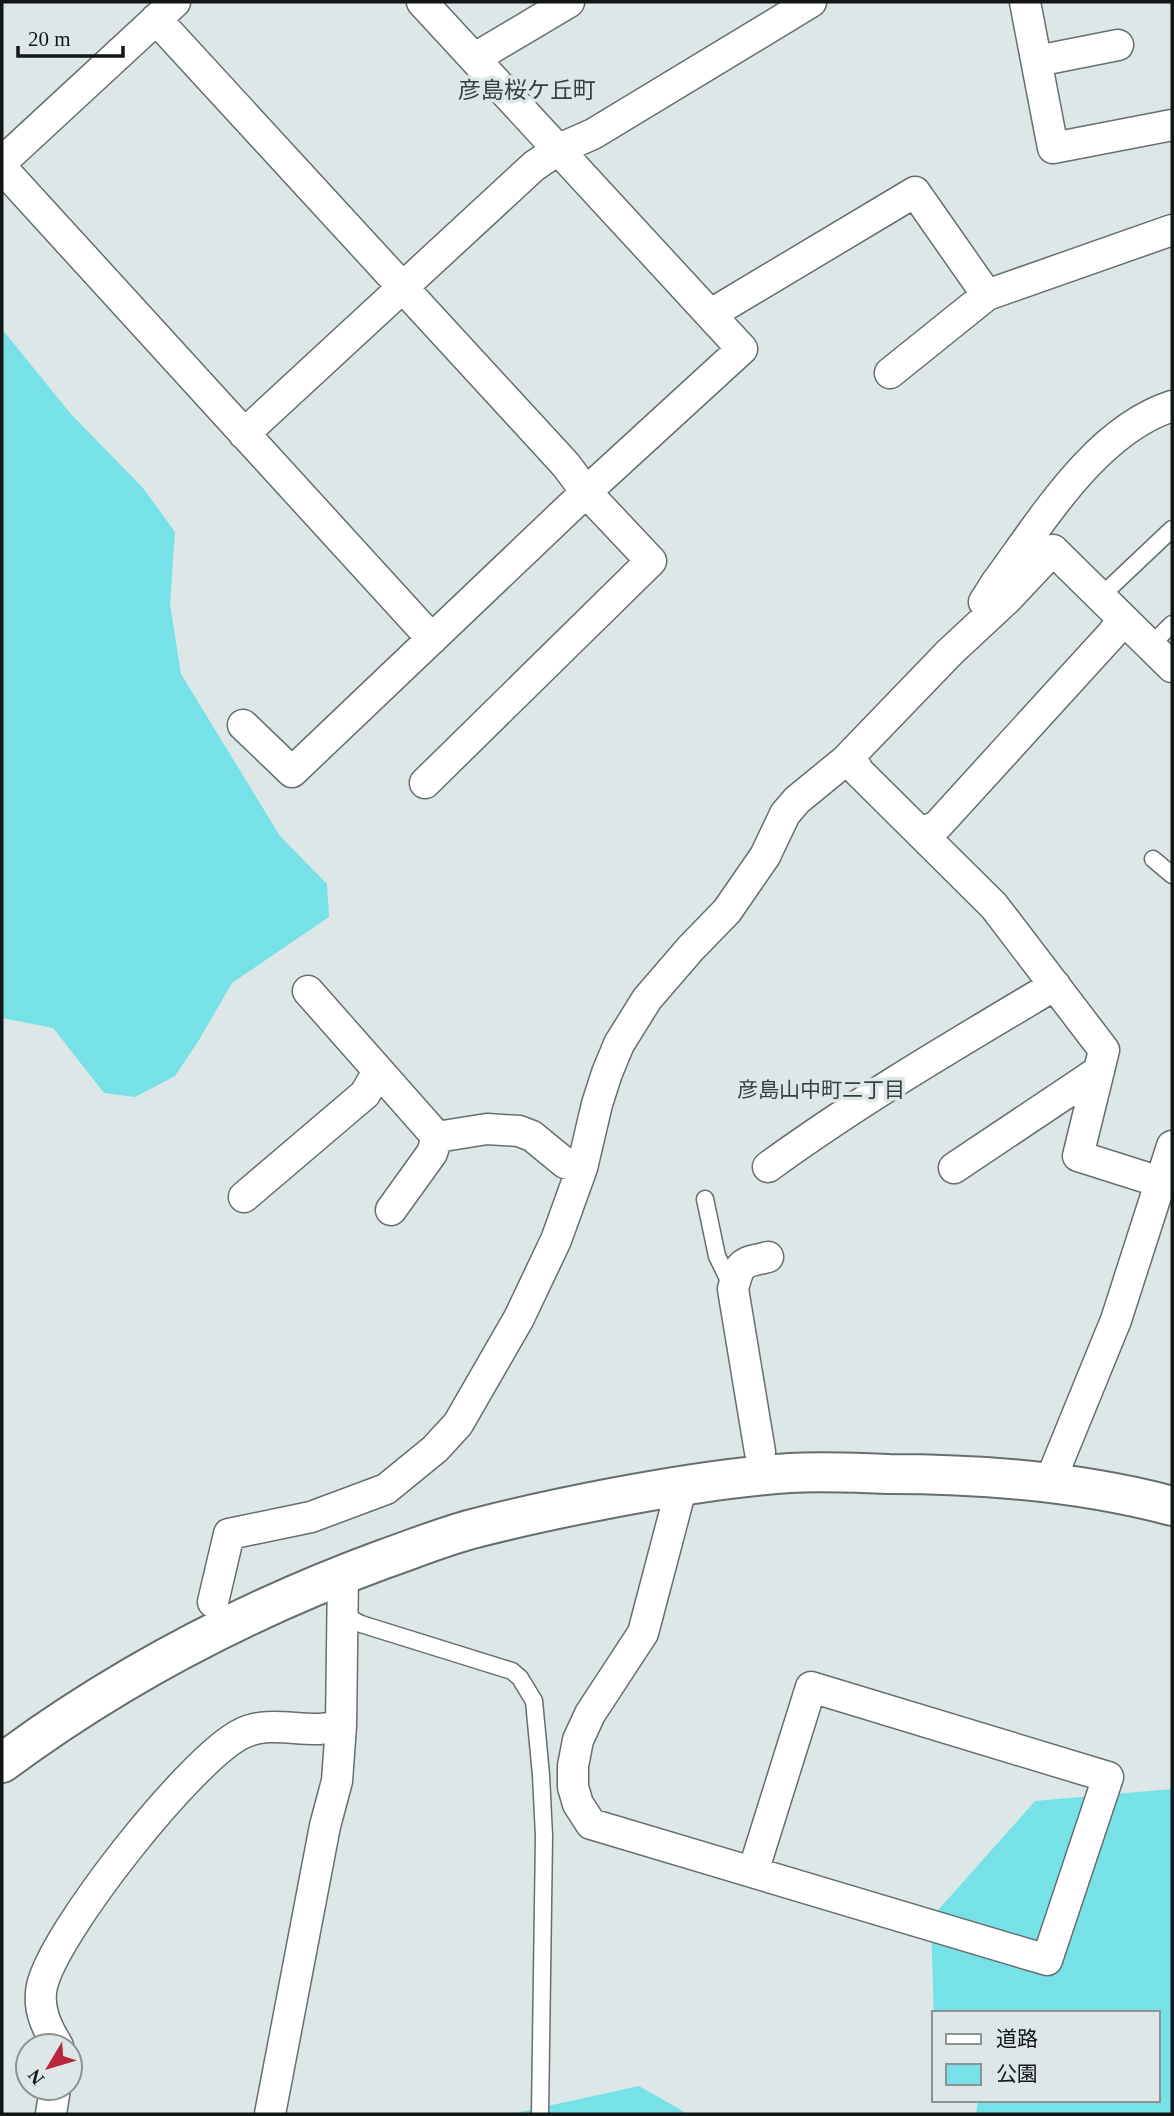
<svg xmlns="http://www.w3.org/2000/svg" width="1174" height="2116" viewBox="0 0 1174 2116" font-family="'Times New Roman','Noto Sans JP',serif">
  <rect width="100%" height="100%" fill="#dde7e7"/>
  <path fill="#76e2e7" d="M2 329 70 413 143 488 175 532 170 604 181 674 280 836 327 884 329 917 232 983 199 1040 175 1076 135 1097 104 1093 53 1028 2 1018Z
    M1172 1789V2114H976L978 2100H1158V2013H934V2025L931 1918 1035 1801Z
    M639 2086 688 2114H511Z"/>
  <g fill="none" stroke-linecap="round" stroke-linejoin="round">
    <g stroke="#666e6e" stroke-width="19">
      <path id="service" d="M1100 597 1172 529
        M1150 646 1172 624
        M1153 859 1172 875
        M705 1199 717 1256 732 1287
        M342 1614 361 1624 512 1671 520 1678 534 1701 541 1775 544 1836 540 2114"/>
    </g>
    <g stroke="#666e6e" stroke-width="33">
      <path id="minor" d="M1025 2 1053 148 1172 125
        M156 19 566 465 586 492 651 561 425 783
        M475 58 569 2
        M1037 61 1118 45
        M2 162 175 2
        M2 168 432 639
        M711 314 915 192 987 295
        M890 373 987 295 1172 230
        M244 434 534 166 559 149 593 134 811 2
        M984 602 996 583C1042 521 1095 431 1172 406
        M243 725 292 772 586 492 742 349 422 2
        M851 755 858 771 994 906 1104 1050 1078 1156 1160 1182
        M921 833 937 826 1112 634 1123 620
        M308 991 437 1137 487 1129 519 1131 532 1136 565 1163 582 1168
        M768 1167C860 1100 958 1043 1055 985
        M954 1168 1099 1071
        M244 1197 365 1094 378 1071
        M391 1210 432 1153 437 1137
        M760 1452 733 1289C740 1262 741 1263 768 1257
        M1049 1484 1116 1320 1172 1146
        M682 1485 643 1633 590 1714 578 1740 573 1766V1787L578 1804 591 1824 1047 1960 1108 1777 811 1687 753 1872
        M213 1602 229 1534 311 1517 386 1489 435 1449 458 1424 519 1318 556 1240 582 1168 597 1104 607 1073 619 1044 647 999 691 948 727 911 765 856 785 814 797 800 846 760 950 652 1008 598 1053 550 1172 667
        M58 2046C47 2028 37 2009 42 1986 54 1932 191 1759 241 1734 266 1721 293 1730 320 1729 327 1728 334 1727 341 1726
        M51 2114 55 2088
        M270 2114 325 1826 337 1781 341 1726 343 1574"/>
    </g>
    <g stroke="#666e6e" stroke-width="42">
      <path id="tertiary" d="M2 1763C118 1677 248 1609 384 1559 413 1549 442 1537 472 1529 518 1517 565 1507 612 1498 670 1487 730 1477 790 1473 823 1471 856 1473 889 1474 983 1474 1082 1482 1172 1506"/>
    </g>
    <use href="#service" stroke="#fff" stroke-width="16"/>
    <use href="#minor" stroke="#fff" stroke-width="30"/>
    <use href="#tertiary" stroke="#fff" stroke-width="38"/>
  </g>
  <g text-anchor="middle" stroke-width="7" stroke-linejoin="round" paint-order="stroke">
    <g font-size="21" fill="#373f3f" stroke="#dde7e7">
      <text x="821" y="1097">彦島山中町二丁目</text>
    </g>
    <g font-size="23" fill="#373f3f" stroke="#dde7e7">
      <text x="527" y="98">彦島桜ケ丘町</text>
    </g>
  </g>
  <rect width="1174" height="2116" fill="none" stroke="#131616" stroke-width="7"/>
  <rect x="932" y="2011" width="228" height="91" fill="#dde7e7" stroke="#8c9393" stroke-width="2"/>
  <rect x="946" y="2034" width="35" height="10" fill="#ffffff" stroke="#8c9393" stroke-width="2"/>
  <text x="996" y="2046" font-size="21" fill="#131616">道路</text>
  <rect x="946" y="2064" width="35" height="21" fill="#76e2e7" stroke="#8c9393" stroke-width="2"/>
  <text x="996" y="2081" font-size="21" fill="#131616">公園</text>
  <g transform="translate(49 2067) rotate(232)"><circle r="33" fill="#dde7e7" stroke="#8c9393" stroke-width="2"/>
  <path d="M0-5L12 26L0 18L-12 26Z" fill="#b8273b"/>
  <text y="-10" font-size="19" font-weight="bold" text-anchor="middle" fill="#131616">N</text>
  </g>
  <path d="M18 46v10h105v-10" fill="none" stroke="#131616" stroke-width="3.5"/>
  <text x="28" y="46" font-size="21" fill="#131616" stroke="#dde7e7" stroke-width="5" paint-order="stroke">20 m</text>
</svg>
